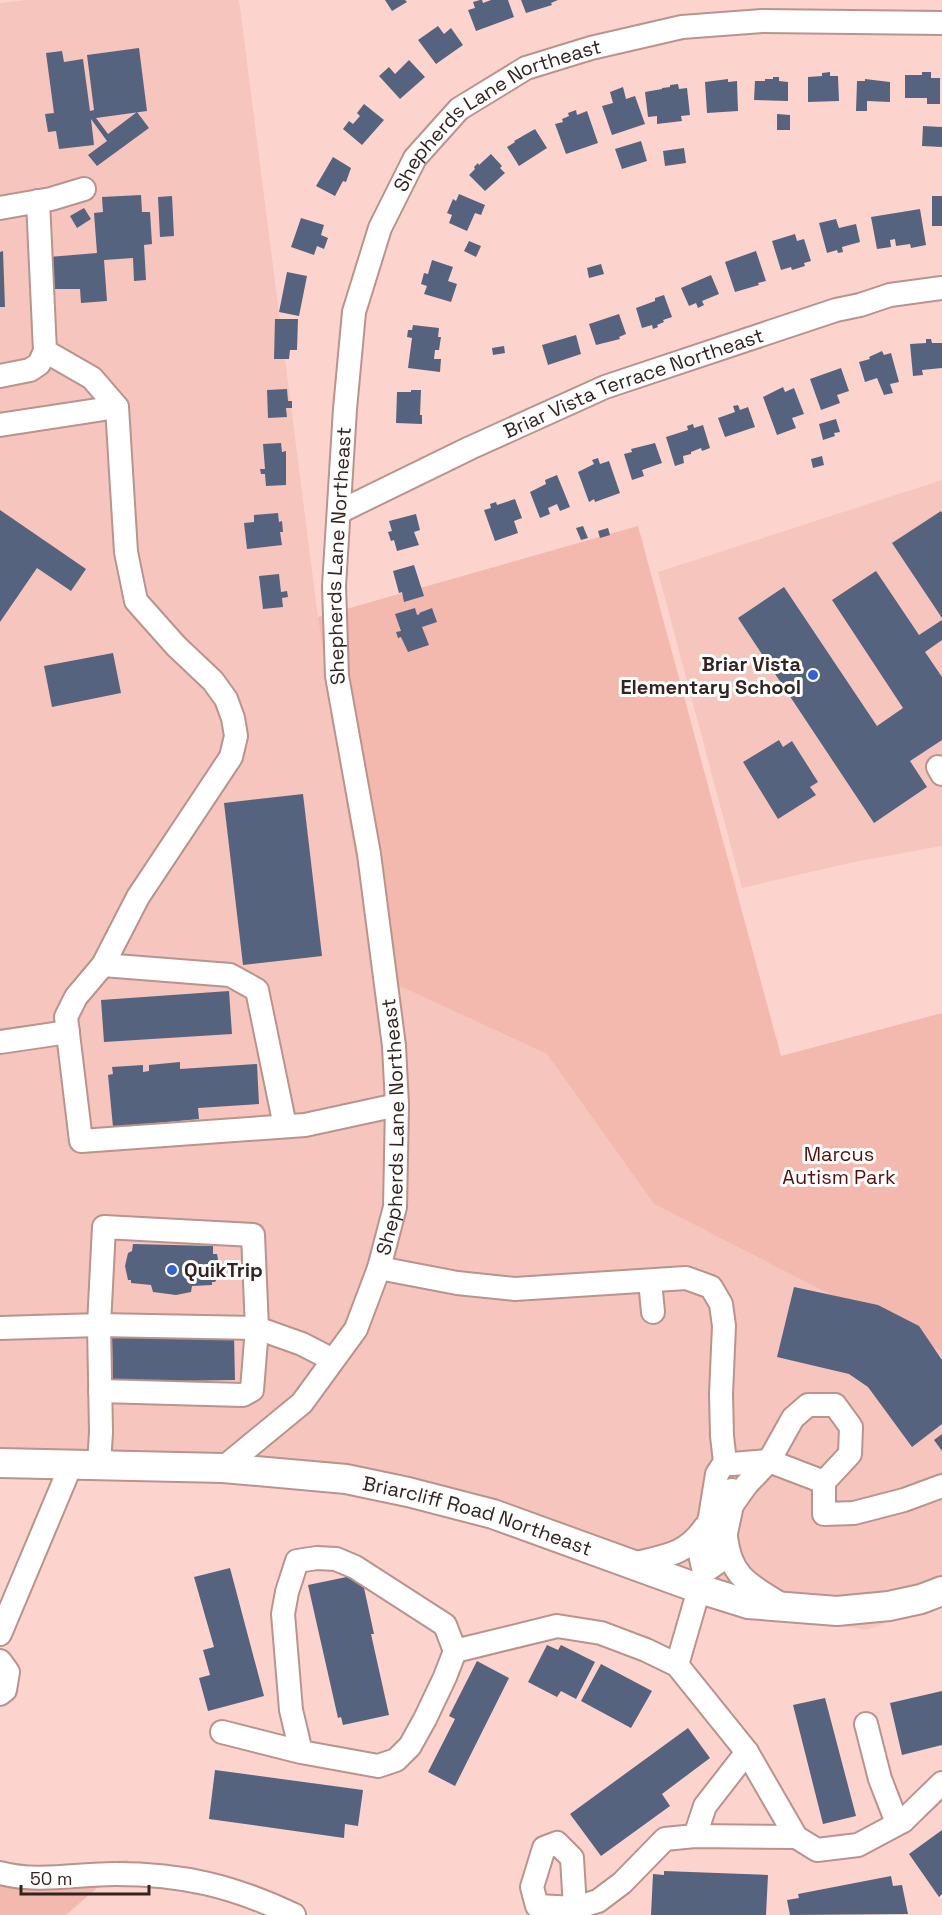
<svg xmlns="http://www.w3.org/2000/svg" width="942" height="1915" viewBox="0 0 942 1915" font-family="'Space Grotesk',sans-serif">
  <rect width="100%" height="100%" fill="#fdd4cd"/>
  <path fill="#f6c5bd" d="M26 0H239L318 617 348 816 378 976 547 1054 654 1204 942 1352V1602L867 1630 758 1613 365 1477 0 1476V3Z
    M942 480V846L854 862 742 888 658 572Z"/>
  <path fill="#f3b8ae" d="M638 526 781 1056 942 1013V1352L654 1204 547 1054 378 976 348 816 318 617Z
    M129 1860 66 1915H0V1870Z"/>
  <path fill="#56637f" d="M385 0H405L407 2 392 11Z
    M480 0H482L483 3 491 0H508L514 17 476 31 468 10 475 8 473 2Z
    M521 0H558L551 3 552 5 526 13Z
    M438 26 444 34 451 28 463 45 436 64 418 40Z
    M139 48 147 111 96 118 108 134 137 112 149 128 97 166 88 155 107 141 91 119 94 145 59 149 56 131 48 132 45 114 54 113 46 53 62 51 64 62 83 59 90 111 94 110 87 55Z
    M409 60 425 77 400 99 379 76 389 67 395 74Z
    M830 72V76H838L839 101 808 102V77L822 76V73Z
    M922 72H931V78H940V104H927V98H905V75H922Z
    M773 77H779V81L788 82V101L754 100 755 81H765V79H773Z
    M728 79V82L737 81 738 111 707 113 705 82Z
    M865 79 890 82V102L867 101V111H856L857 81H865Z
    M678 84 679 89 687 88 690 115 681 116 682 121 657 124V116L648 117 645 92 662 89V88L670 87V85Z
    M623 87 626 99 635 96 645 124 612 135 602 106 613 103 610 92Z
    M364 104 384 120 362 145 343 129 349 121 353 124 360 116 357 113Z
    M576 110 577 115 587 111 598 143 566 154 555 124 563 122 562 119 569 116 568 113Z
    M777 114 790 115V130H777Z
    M923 126 942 127V147L922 146Z
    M535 129 547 148 519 166 507 147 515 142 514 141Z
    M641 141 647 161 622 169 615 149Z
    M684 148 686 163 665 166 663 151Z
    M491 154 502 166 500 168 505 173 485 191 469 175 475 169 474 167 478 163 479 165Z
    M333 157 351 168 346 182 343 181 335 196 316 186Z
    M459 194 485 205 481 215 475 213 467 231 449 223 452 215 447 213 453 199 456 201Z
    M141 195 142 212H150L152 244 144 245 146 280 134 281 133 258 104 260 107 301 81 303 80 289H51L49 257 97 253 94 213 103 212 102 197Z
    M172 196 174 236 160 237 158 197Z
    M932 196H942V226H932Z
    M84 208 91 219 77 228 70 216Z
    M920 209 926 245 911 248 910 244 896 246 895 239 890 240 891 247 877 249 871 217Z
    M301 218 324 225 321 235 328 238 324 249 317 246 314 255 291 247Z
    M836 219 839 228 856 224 860 242 842 247 843 252 838 253 837 250 827 253 819 223Z
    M795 234 797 241 804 239 811 261 804 263 805 266 792 270 791 267 781 270 772 241Z
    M469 241 481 246 476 257 464 251Z
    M3 251 5 307H0V252Z
    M756 251 766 281 758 283 759 285 735 292 725 262Z
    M432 260 453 267 448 281 457 284 451 302 424 294 427 286 421 284 424 273 428 274Z
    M601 264 604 274 589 278 587 268Z
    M287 272 307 276 299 316 279 312Z
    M711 275 719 294 702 301 704 305 698 308 696 303 689 306 681 288Z
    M664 295 672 317 663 320 664 322 657 325 658 327 653 329 652 325 642 328 636 308 655 301V298Z
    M619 314 626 334 619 337 620 339 596 345 589 324Z
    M275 319H298L297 350H290L289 359H274Z
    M413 325 439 328 438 337H441L439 350H435L434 359H441L440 372 408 368 412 338 407 337 408 330H412Z
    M576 335 581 354 548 365 542 345Z
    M926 339H931L932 343H942V368L922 370 923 375 913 376 910 344 926 343Z
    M504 346 505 353 493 355 492 348Z
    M882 351 884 355 891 353 899 382 890 384 893 393 884 395 877 378 865 382 859 362 870 359 869 357Z
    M841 368 849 391 837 395 840 403 821 410 810 379Z
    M783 387 785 392 794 388 804 414 792 418 796 428 777 435 763 397Z
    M287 389 288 401H292V408H286L287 417 268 418 267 390Z
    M411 390H421L420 415H422V424L396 423 397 392H411Z
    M738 405 740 410 748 407 755 427 725 437 718 418 735 412 733 406Z
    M836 419 840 432 834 433 835 436 823 440 819 424Z
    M693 424 694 428 703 425 710 448 702 451 701 448 691 452V454L683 456 684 463 675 466 666 437 688 430 687 426Z
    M281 443 282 452 286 451V485L266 486 265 474H261L260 469H265L263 444Z
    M655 443 662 463 642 470 644 476 632 480 624 454 632 452 631 449Z
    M822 456 824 465 813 468 811 459Z
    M598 458 600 464 609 461 620 493 595 502 594 499 589 502 578 472 594 464 592 460Z
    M557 475 570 507 560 511 557 504 548 508 550 514 540 518 530 492 546 484 545 480Z
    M515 499 522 518 514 521 518 533 495 541 484 510 491 508 490 504 496 502 497 505Z
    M0 510 86 569 71 591 37 568 0 622Z
    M941 511 942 513V618L892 543Z
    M278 513 279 522 282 521 283 532H280L282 545 247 549 244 523 254 522V515Z
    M416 514 420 530 414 532 419 545 397 551 394 540 391 541 388 532 392 531 389 521Z
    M583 526 588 538 581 540 576 528Z
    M608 528 610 535 600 538 598 531Z
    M414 565 424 596 404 602 402 592 399 593 393 571Z
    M876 571 919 635 942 620V640L925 652 942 677V740L910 761 927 787 874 823 738 618 784 587 877 726 903 708 832 600Z
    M279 574 281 592 287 591 288 597 282 598 283 607 263 609 259 576Z
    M415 608 417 615 420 614 419 613 432 608 437 622 422 627 429 645 408 652 401 637 398 638 396 632 401 631 395 614Z
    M113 653 121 693 52 707 44 666Z
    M779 740 783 747 792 741 818 782 810 787 816 795 778 819 743 762Z
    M303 794 322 956 243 965 224 803Z
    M229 991 232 1034 104 1042 101 1000Z
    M180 1062V1069L257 1064 259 1104 198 1108 199 1119 113 1127 108 1075 113 1074 112 1067 143 1065V1072L149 1071V1065Z
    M133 1244 213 1246V1254H217L219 1265 217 1279 215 1282H212V1285L192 1286 191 1292 176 1295 153 1292 151 1285 131 1283V1280H128L125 1266 128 1253 132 1251Z
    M794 1287 878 1305 919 1326 942 1360V1424L912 1447 868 1387 849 1374 777 1357Z
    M234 1336 235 1380 113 1382 112 1338Z
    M942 1434V1451L934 1440Z
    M230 1568 264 1696 208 1711 199 1678 210 1675 203 1650 214 1647 194 1577Z
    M361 1574 374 1634H371L389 1715 343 1725 341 1717 338 1718 308 1585Z
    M547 1645 558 1650 561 1645 595 1662 576 1699 561 1691 557 1697 528 1682Z
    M477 1661 509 1678 455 1786 428 1772 455 1719 449 1716Z
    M601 1664 652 1691 631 1728 581 1701Z
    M942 1691V1745L902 1755 890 1703Z
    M825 1698 856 1816 823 1824 793 1705Z
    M688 1728 710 1758 662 1794 670 1806 601 1856 570 1814Z
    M215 1770 363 1790 358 1826 345 1824 344 1838 209 1819Z
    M942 1830V1894L939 1897 909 1854Z
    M664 1871 768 1875 766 1915H651L653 1874 664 1875Z
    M891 1876 893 1886 902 1885 908 1914 790 1915 787 1900 799 1898 798 1894Z"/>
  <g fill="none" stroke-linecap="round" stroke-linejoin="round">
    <g stroke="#b9938d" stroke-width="26">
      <g id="minor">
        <path d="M38 201 45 351 92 378 117 407 126 552 136 601 176 646 213 681 226 699 233 718 236 736 231 757 138 897 103 965 76 997 66 1017 81 1141 305 1125 397 1105"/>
        <path d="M0 208 51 199 84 189"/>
        <path d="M0 376 30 370 39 364 45 351"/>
        <path d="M0 425 117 407"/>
        <path id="s1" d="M339 512 470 448 605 387 836 310 860 305 890 295 942 288"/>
        <path d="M938 767 942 774"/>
        <path d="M103 965 230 975 257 990 285 1126"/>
        <path d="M0 1042 68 1032"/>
        <path d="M379 1268 457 1283 515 1289 686 1278 711 1287 721 1304 724 1326 721 1394 722 1436 725 1462 717 1474 710 1517 700 1554 704 1572 677 1665"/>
        <path d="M650 1281 653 1312"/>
        <path d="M0 1328 99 1325 104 1227 253 1235 257 1328 252 1390 243 1395 100 1391"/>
        <path d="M732 1464 769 1461 824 1482"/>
        <path d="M99 1465 101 1432 99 1325 257 1328 302 1344 333 1360"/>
        <path id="s2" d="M223 1468 302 1403 356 1329 379 1268 395 1207 397 1105 394 1046 369 854 337 676 334 586 345 409 354 312 380 228 415 158 459 109 526 68 591 48 682 27 762 21 942 23"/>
        <path d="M732 1505 747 1484 769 1461 793 1418 808 1405H835L851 1427 850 1454 824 1482V1514L854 1513 904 1500 942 1486"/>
        <path d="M726 1537C731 1579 751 1585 782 1605"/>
        <path d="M632 1564C664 1556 685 1556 705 1527"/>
        <path d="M704 1572 720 1561 732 1505V1490"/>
        <path d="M0 1634 71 1465"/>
        <path d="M455 1651 557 1626 601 1633 646 1650 677 1665 747 1752 796 1837 817 1850 858 1845 903 1821 942 1783"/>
        <path d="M0 1661 8 1672 5 1690 0 1694"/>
        <path d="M866 1724 880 1779 894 1815 903 1821"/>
        <path d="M222 1732 301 1752 378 1766 396 1760 410 1746 425 1719 445 1677 455 1651 445 1625 355 1567 336 1559 317 1558 297 1561 287 1592 283 1614 291 1710 301 1752"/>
        <path d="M695 1836 705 1806 747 1752"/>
        <path d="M0 1873C37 1883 78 1874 115 1874 183 1874 233 1886 294 1915"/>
        <path d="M575 1908 572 1858 557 1843 544 1848 532 1887 537 1906 575 1908 598 1901 622 1883 665 1839 695 1836 796 1837"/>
      </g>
    </g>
    <g stroke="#b9938d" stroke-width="32">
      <g id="major">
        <path id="s3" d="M0 1463 223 1468 346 1479 408 1492 493 1514 700 1589 748 1604 837 1611 889 1606 921 1599 942 1591"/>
      </g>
    </g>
    <use href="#minor" stroke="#fff" stroke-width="22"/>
    <use href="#major" stroke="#fff" stroke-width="28"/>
  </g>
  <g fill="#3561d1" stroke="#fff" stroke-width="2">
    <circle cx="813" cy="675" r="6"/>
    <circle cx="172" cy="1270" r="6"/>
  </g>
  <g text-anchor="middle" stroke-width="6" stroke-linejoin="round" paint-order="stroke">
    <g font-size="20" fill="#332421" stroke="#fff">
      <text dy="7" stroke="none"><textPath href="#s2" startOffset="1482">Shepherds Lane Northeast</textPath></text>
      <text dy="7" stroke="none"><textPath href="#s1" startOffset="322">Briar Vista Terrace Northeast</textPath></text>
      <text dy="7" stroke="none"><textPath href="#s2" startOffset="978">Shepherds Lane Northeast</textPath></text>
      <text dy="7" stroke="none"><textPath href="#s2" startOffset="402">Shepherds Lane Northeast</textPath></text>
      <text dy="7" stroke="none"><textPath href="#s3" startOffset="483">Briarcliff Road Northeast</textPath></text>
    </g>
    <g font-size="20" font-weight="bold" fill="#332421" stroke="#fff" text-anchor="end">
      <text x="801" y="671">Briar Vista<tspan x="801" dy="23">Elementary School</tspan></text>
      <text x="184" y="1277" text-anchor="start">QuikTrip</text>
    </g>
    <g font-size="20" fill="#560f0b" stroke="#fff">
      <text x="839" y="1161">Marcus<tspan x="839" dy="23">Autism Park</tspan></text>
    </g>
  </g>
  <path d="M21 1885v9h128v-9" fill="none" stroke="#332421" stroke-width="3"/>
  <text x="30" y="1885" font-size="18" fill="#332421" stroke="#ffffff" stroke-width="4.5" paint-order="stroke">50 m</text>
</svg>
